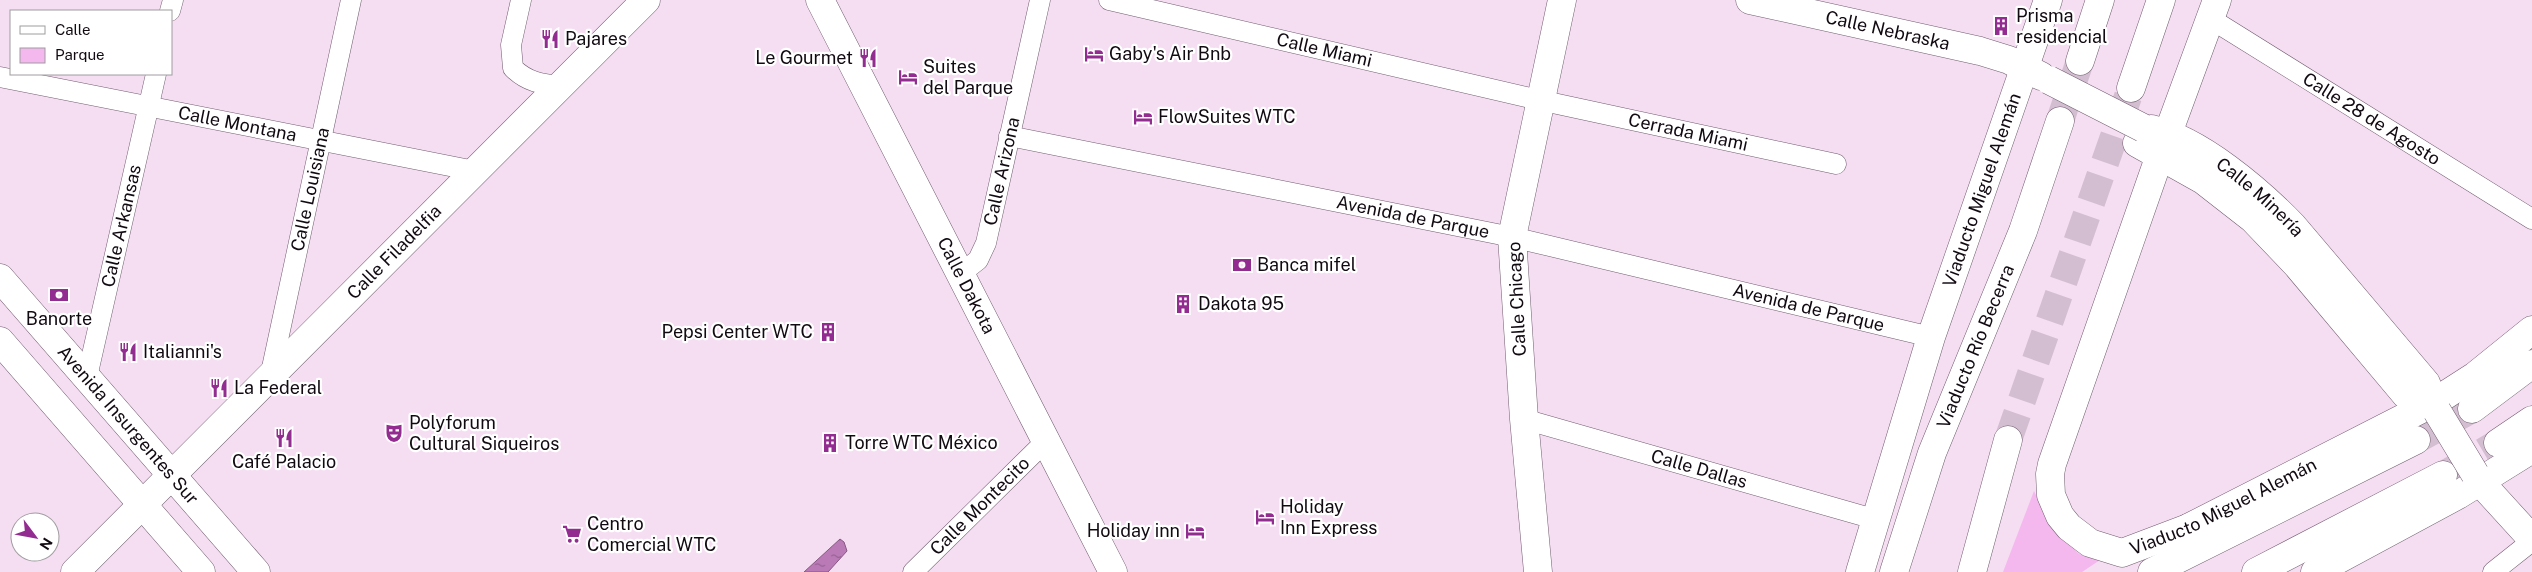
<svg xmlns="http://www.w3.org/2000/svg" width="2532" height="572" viewBox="0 0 2532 572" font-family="'Public Sans',sans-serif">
  <defs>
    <pattern id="water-ripples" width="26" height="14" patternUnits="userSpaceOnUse" patternTransform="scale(1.25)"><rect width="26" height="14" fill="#ba7ab6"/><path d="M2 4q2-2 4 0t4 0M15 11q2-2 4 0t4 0" fill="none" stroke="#966293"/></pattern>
  </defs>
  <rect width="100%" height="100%" fill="#f5ddf2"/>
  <path fill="#f4b8ef" d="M2034 491 2051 526 2079 554 2100 560 2082 572H2003Z"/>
  <path fill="url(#water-ripples)" stroke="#875884" d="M840 539 844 542 847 551 828 572H804Z"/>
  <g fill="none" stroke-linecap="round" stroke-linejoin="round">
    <path stroke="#d3bdd0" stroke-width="28" stroke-dasharray="28 14" stroke-linecap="butt" d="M2060 121 2080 61
      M2008 440 2131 88
      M2416 440 2472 409
      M2447 473 2498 443"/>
    <g stroke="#715d6f" stroke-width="21">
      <g id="street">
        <path d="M521 0 511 45 513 68C527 82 541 84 561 86"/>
        <path id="s1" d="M1109 0 1539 100 1836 164"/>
        <path d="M170 11 173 0"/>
        <path id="s2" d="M2211 19 2532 219"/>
        <path id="s3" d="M0 77 475 171"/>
        <path id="s4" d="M1009 136 1512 237 1931 337"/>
        <path id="s5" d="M960 274 978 260 986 243 1040 0"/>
        <path id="s6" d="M87 377 156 74"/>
        <path id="s7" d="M270 377 351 0"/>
        <path id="s8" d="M1524 419 1874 519"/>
        <path id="s9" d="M913 572 1047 440"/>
        <path d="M2493 572 2532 541"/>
      </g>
    </g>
    <g stroke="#715d6f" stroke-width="29">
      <g id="secondary">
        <path id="s10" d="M820 0 1113 572"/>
        <path id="s11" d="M1750 0 1980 51 2009 60 2041 76"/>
        <path id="s12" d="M2217 0 2160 155 2052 464 2050 474 2051 495 2060 516 2069 527 2090 543 2122 553 2188 528 2433 403 2475 376 2532 330"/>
        <path id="s13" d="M2151 129C2200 140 2259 191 2293 226L2426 383 2437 411"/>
        <path d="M2137 143 2203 180 2253 219 2296 264 2406 395 2433 403"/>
        <path id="s14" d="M0 278 256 572"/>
        <path d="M0 341 201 572"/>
        <path d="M2475 474 2480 482 2532 539"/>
        <path id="s15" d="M75 572 646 0"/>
        <path d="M1538 572 1524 419 1512 237 1562 0"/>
        <path id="s16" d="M1860 572 1931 337 2048 0"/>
        <path d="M2315 572 2458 495 2532 449"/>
      </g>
    </g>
    <g stroke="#715d6f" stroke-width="29">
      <g id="highway">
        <path d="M2080 61 2100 0"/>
        <path d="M2131 88 2161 0"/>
        <path d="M2472 409 2532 364"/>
        <path d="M2498 443 2532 420"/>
        <path d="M2188 528 2229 533"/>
        <path id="s17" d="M1894 572 1932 453 2023 231 2060 121"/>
        <path d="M1972 572 2008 440"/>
        <path d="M2152 572 2416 440"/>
        <path d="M2256 572 2443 475"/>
      </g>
    </g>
    <use href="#street" stroke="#fff" stroke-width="20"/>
    <use href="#secondary" stroke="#fff" stroke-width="28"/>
    <use href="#highway" stroke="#fff" stroke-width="28"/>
    <g stroke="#715d6f" stroke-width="29" stroke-linecap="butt">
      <path id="secondary-bridge" d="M2049 80 2143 128
        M2437 411 2475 474"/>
    </g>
    <use href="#secondary-bridge" stroke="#fff" stroke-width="28"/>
  </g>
  <defs>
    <g id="building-bare" transform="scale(1.5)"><path d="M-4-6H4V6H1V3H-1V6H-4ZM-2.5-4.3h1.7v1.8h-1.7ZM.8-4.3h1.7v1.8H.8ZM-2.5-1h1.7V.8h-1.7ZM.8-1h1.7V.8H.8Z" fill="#932c90" stroke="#fff" stroke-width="2.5" paint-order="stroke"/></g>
    <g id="restaurant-bare" transform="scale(1.5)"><path d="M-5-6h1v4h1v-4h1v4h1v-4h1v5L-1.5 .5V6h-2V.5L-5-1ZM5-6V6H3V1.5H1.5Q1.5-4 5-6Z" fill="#932c90" stroke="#fff" stroke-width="2.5" paint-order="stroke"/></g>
    <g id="hotel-bare" transform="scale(1.5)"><path d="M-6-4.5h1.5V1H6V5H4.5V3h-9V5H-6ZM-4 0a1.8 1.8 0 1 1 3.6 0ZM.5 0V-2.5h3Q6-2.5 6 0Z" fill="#932c90" stroke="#fff" stroke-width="2.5" paint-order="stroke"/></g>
    <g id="bank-bare" transform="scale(1.5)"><path d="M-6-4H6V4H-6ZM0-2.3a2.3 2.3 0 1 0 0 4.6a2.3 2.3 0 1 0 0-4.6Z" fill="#932c90" stroke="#fff" stroke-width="2.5" paint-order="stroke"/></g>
    <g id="theatre-bare" transform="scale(1.5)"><path d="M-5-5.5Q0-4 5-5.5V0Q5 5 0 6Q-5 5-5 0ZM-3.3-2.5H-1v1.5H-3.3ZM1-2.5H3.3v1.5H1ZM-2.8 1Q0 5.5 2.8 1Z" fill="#932c90" stroke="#fff" stroke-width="2.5" paint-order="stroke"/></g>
    <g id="supermarket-bare" transform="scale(1.5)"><path d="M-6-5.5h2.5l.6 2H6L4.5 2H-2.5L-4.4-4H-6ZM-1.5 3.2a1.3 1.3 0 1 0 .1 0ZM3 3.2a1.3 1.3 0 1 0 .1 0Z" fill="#932c90" stroke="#fff" stroke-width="2.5" paint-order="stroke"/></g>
  </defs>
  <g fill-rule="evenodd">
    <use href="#building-bare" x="2001" y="26"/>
    <use href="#restaurant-bare" x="550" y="39"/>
    <use href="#hotel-bare" x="1094" y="54"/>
    <use href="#restaurant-bare" x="868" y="58"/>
    <use href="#hotel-bare" x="908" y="77"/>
    <use href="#hotel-bare" x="1143" y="117"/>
    <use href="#bank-bare" x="1242" y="265"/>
    <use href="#bank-bare" x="59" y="295"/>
    <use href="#building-bare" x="1183" y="304"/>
    <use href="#building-bare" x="828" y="332"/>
    <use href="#restaurant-bare" x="128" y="352"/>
    <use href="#restaurant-bare" x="219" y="388"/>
    <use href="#theatre-bare" x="394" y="433"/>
    <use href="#restaurant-bare" x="284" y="438"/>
    <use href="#building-bare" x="830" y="443"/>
    <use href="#hotel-bare" x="1265" y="517"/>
    <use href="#hotel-bare" x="1195" y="531"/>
    <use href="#supermarket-bare" x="572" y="534"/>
  </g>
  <g text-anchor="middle" stroke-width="4.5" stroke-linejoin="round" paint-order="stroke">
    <g font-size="18" fill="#110a11" stroke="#fff" text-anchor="start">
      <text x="2016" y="22">Prisma<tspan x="2016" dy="21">residencial</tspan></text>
      <text x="565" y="45">Pajares</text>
      <text x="1109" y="60">Gaby's Air Bnb</text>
      <text x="853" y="64" text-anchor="end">Le Gourmet</text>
      <text x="923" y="73">Suites<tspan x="923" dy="21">del Parque</tspan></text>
      <text x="1158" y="123">FlowSuites WTC</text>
      <text x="1257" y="271">Banca mifel</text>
      <text x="1198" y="310">Dakota 95</text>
      <text x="59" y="325" text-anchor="middle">Banorte</text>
      <text x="813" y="338" text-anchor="end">Pepsi Center WTC</text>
      <text x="143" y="358">Italianni's</text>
      <text x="234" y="394">La Federal</text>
      <text x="409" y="429">Polyforum<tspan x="409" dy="21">Cultural Siqueiros</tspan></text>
      <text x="845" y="449">Torre WTC México</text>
      <text x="284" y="468" text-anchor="middle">Café Palacio</text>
      <text x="1280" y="513">Holiday<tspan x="1280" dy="21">Inn Express</tspan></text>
      <text x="587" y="530">Centro<tspan x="587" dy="21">Comercial WTC</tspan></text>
      <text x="1180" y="537" text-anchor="end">Holiday inn</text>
    </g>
    <g font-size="18" fill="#110a11" stroke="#fff">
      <text dy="6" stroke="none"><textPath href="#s11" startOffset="141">Calle Nebraska</textPath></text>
      <text dy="6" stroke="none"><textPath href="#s1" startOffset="221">Calle Miami</textPath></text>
      <text dy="6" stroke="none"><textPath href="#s2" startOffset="189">Calle 28 de Agosto</textPath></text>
      <text dy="6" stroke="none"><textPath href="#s3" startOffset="242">Calle Montana</textPath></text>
      <text dy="6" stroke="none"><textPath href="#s1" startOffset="594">Cerrada Miami</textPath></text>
      <text dy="6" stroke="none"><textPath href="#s5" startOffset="115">Calle Arizona</textPath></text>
      <text dy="6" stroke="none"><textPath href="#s7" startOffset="192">Calle Louisiana</textPath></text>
      <text dy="6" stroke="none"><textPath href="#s16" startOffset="401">Viaducto Miguel Alemán</textPath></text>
      <text dy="6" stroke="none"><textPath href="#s13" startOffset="130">Calle Minería</textPath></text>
      <text dy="6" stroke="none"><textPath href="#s4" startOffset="412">Avenida de Parque</textPath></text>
      <text dy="6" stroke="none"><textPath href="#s6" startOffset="155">Calle Arkansas</textPath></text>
      <text dy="6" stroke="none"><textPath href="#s15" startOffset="452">Calle Filadelfia</textPath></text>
      <text dy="6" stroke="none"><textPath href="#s10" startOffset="321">Calle Dakota</textPath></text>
      <text transform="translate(1517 299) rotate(-93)" y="6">Calle Chicago</text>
      <text dy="6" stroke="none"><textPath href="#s4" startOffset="818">Avenida de Parque</textPath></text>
      <text dy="6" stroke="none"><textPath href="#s17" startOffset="240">Viaducto Río Becerra</textPath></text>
      <text dy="6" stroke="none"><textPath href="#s14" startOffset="195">Avenida Insurgentes Sur</textPath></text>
      <text dy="6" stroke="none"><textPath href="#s8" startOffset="182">Calle Dallas</textPath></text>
      <text dy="6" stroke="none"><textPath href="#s9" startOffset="94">Calle Montecito</textPath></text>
      <text dy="6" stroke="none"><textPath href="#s12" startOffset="732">Viaducto Miguel Alemán</textPath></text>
    </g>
  </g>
  <rect x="10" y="10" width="162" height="65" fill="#ffffff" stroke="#a09da0"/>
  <rect x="20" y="26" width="25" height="8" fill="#ffffff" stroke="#a09da0"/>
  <text x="55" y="35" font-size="15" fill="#110a11">Calle</text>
  <rect x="20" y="48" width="25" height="15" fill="#f4b8ef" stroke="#a09da0"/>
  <text x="55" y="60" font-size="15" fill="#110a11">Parque</text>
  <g transform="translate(35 537) rotate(122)"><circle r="24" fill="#ffffff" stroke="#a09da0"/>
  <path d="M0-4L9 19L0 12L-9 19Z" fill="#932c90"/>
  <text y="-8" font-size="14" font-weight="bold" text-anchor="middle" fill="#110a11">N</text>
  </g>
</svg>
